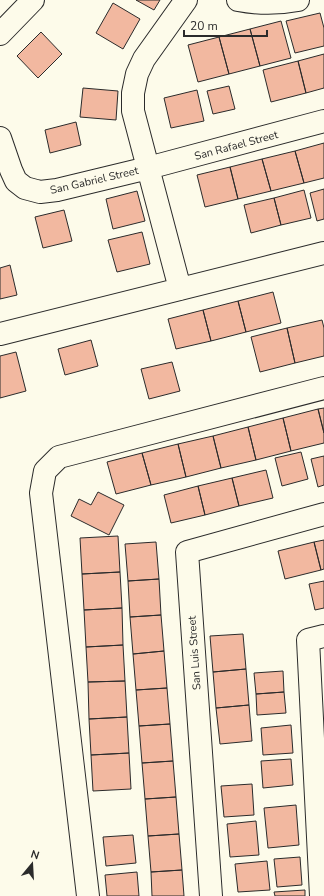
<svg xmlns="http://www.w3.org/2000/svg" width="324" height="896" viewBox="0 0 324 896" font-family="'Nunito Sans',sans-serif">
  <rect width="100%" height="100%" fill="#fdfbea"/>
  <path fill="#f2b8a0" stroke="#2b2b2b" d="M136 0H160L154 10Z
    M113 3 140 19 123 49 96 33Z
    M320 13 324 28V46L295 53 286 21Z
    M281 21 291 58 260 66 250 29Z
    M250 29 260 66 229 74 219 37Z
    M41 32 62 54 38 78 17 56Z
    M219 37 229 74 198 82 188 45Z
    M324 54V88L306 93 298 61Z
    M298 61 306 93 271 102 263 70Z
    M229 86 235 109 213 114 207 91Z
    M83 88 118 91 116 120 80 117Z
    M197 90 204 121 171 128 164 98Z
    M76 122 81 145 50 153 45 130Z
    M324 143V178L304 183 295 151Z
    M295 151 304 183 271 191 262 159Z
    M262 159 271 191 238 199 230 167Z
    M230 167 238 199 205 207 197 175Z
    M324 189V219L317 221 310 193Z
    M304 190 311 218 281 225 274 198Z
    M137 191 145 221 113 229 106 199Z
    M274 198 281 225 251 233 244 205Z
    M64 210 72 241 43 248 35 217Z
    M142 232 150 264 117 272 108 240Z
    M10 265 17 295 0 299V268Z
    M273 292 281 323 246 332 238 301Z
    M238 301 246 332 211 341 203 310Z
    M203 310 211 341 176 349 168 319Z
    M322 320 324 328V356L295 363 287 328Z
    M287 328 295 363 260 372 251 337Z
    M91 340 98 366 65 375 58 349Z
    M16 352 26 391 0 398V356Z
    M172 362 180 391 149 399 141 369Z
    M324 408V433L318 409Z
    M318 409 324 433V443L291 451 283 418Z
    M283 418 291 451 256 460 248 427Z
    M248 427 256 460 221 468 213 436Z
    M213 436 221 468 186 477 178 444Z
    M178 444 186 477 151 485 142 453Z
    M301 452 308 479 282 486 275 458Z
    M142 453 151 485 116 494 107 462Z
    M324 456V485L318 487 311 459Z
    M266 470 273 498 239 506 232 478Z
    M232 478 239 506 205 515 198 486Z
    M198 486 205 515 171 523 164 495Z
    M98 492 124 505 109 535 71 516 79 499 91 505Z
    M118 536 120 572 82 574 80 538Z
    M324 540V569L321 570 314 542Z
    M156 542 159 579 128 581 125 544Z
    M314 542 321 570 285 579 278 551Z
    M120 572 122 608 84 610 82 574Z
    M159 579 161 615 130 617 128 581Z
    M324 581V608L315 610 309 584Z
    M122 608 123 645 86 647 84 610Z
    M161 615 164 651 133 654 130 617Z
    M243 634 246 669 213 672 210 636Z
    M123 645 125 681 88 682 86 647Z
    M164 651 167 688 136 690 133 654Z
    M246 669 249 705 216 708 213 672Z
    M283 671 284 692 256 694 254 673Z
    M125 681 127 717 89 719 88 682Z
    M167 688 170 724 139 726 136 690Z
    M284 692 286 713 257 715 256 694Z
    M249 705 252 741 220 744 216 708Z
    M127 717 129 753 91 755 89 719Z
    M170 724 173 761 142 763 139 726Z
    M291 725 293 753 263 755 261 728Z
    M129 753 131 789 93 791 91 755Z
    M291 759 293 785 263 788 261 761Z
    M173 761 176 797 145 799 142 763Z
    M252 784 254 815 224 817 221 786Z
    M176 797 179 834 148 836 145 799Z
    M296 805 299 845 268 848 264 808Z
    M256 821 259 855 230 857 227 824Z
    M179 834 182 870 151 872 148 836Z
    M133 835 136 863 106 866 103 837Z
    M300 857 302 885 277 887 274 859Z
    M267 861 270 890 238 892 235 864Z
    M182 870 184 896H152L151 872Z
    M137 872 139 896H107L105 875Z
    M305 890V896H275L274 892Z"/>
  <g fill="none" stroke-linecap="round" stroke-linejoin="round">
    <g stroke="#2b2b2b" stroke-width="24">
      <path id="minor" d="M238 0C259 4 277 4 298 0
        M0 34 33 0
        M0 138 11 170 16 181 25 188 40 192 57 190 148 168 324 121
        M180 289 133 111V93L137 74 144 59 186 0
        M0 334 324 253
        M88 896 41 493 45 471 59 457 324 388
        M211 896 187 552 324 514
        M321 896 308 640 324 636"/>
    </g>
    <use href="#minor" stroke="#fdfbea" stroke-width="22"/>
  </g>
  <g text-anchor="middle" stroke-width="3" stroke-linejoin="round" paint-order="stroke">
    <g font-size="11" fill="#2b2b2b" stroke="#fdfbea">
      <text transform="translate(236 145) rotate(-15)" y="4">San Rafael Street</text>
      <text transform="translate(94 180) rotate(-13)" y="4">San Gabriel Street</text>
      <text transform="translate(194 653) rotate(-94)" y="4">San Luis Street</text>
    </g>
  </g>
  <g transform="translate(32 864) rotate(18)" stroke="#fdfbea" stroke-width="3" paint-order="stroke">
  <path d="M0-3L7 15L0 10L-7 15Z" fill="#2b2b2b"/>
  <text y="-6" font-size="11" font-weight="bold" text-anchor="middle" fill="#2b2b2b">N</text>
  </g>
  <path d="M184 30v6h83v-6" fill="none" stroke="#2b2b2b" stroke-width="2"/>
  <text x="190" y="30" font-size="12" fill="#2b2b2b" stroke="#fdfbea" stroke-width="3" paint-order="stroke">20 m</text>
</svg>
